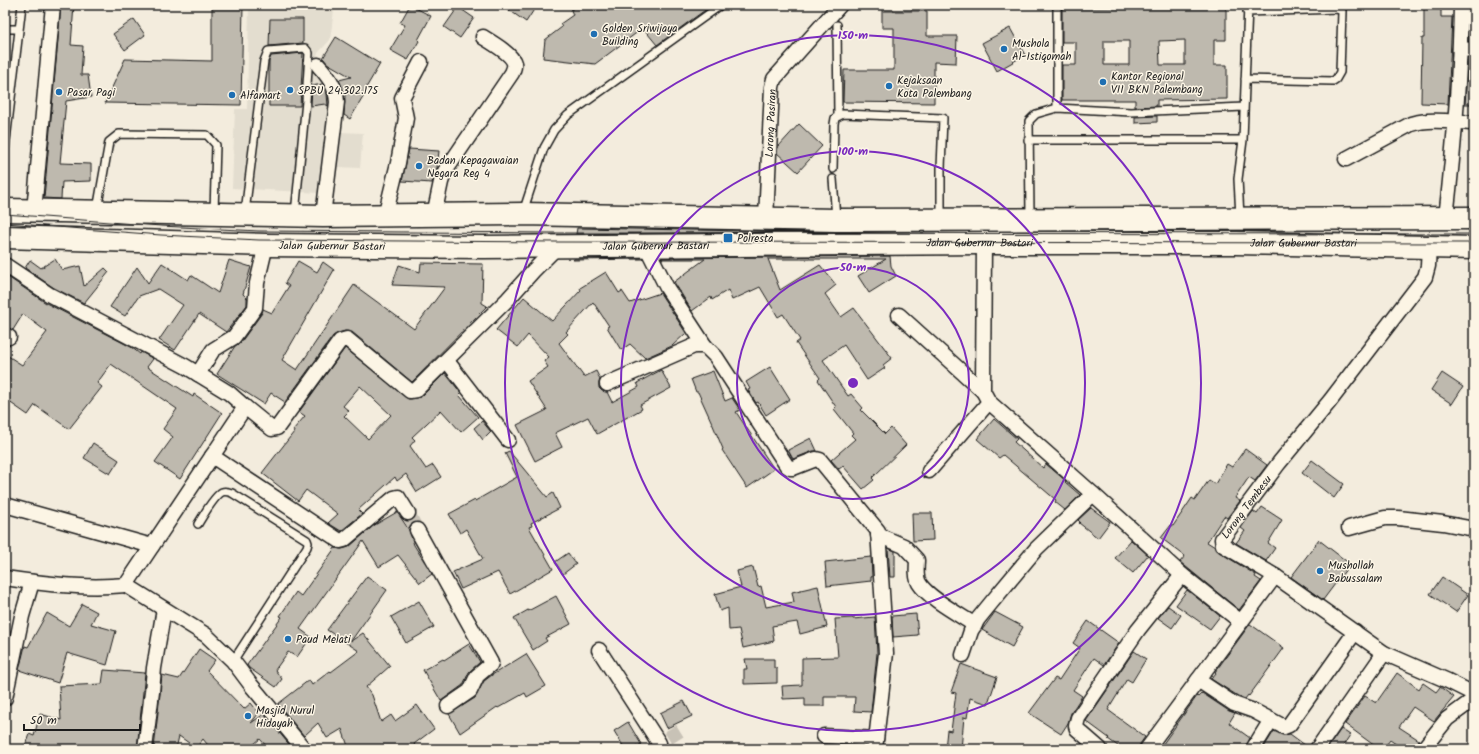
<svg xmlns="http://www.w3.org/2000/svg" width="1479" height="754" viewBox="0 0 1479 754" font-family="Kalam,sans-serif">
  <rect width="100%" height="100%" fill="#f3ecdd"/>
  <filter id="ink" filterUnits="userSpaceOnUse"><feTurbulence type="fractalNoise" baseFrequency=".025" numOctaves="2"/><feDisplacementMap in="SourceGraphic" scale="8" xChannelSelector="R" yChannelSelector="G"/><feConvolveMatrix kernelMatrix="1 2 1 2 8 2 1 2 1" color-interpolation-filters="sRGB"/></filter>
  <g filter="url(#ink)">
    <path fill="#e3ddcf" d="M249 5H314L315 10H334L330 40 318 53 315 65 334 100 320 193 232 188 235 109H247Z
      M339 132 363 133 360 168 337 167Z"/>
    <path fill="#beb9ae" stroke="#1c1c1c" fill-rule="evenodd" d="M61 5H74L71 45 83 46 81 75H88L91 97 66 101 60 163 91 164V181L62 182 61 199 44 198Z
      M212 5H243L241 105 105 103 125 59 212 61Z
      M410 5 431 16 418 40 419 41 408 60 390 50 405 25 400 23Z
      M502 5H537L526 22Z
      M578 5H712L657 45 643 28 595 64 543 58 545 40 562 27 560 24 573 15 571 10Z
      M1424 5H1441V17H1452L1448 104 1421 103 1422 38H1424Z
      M1226 6V40H1214V65H1227V99L1157 100V106L1135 107V100H1062V65H1076V42H1062V8ZM1185 40V65H1160L1159 41ZM1104 41H1129V65H1104Z
      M458 7 474 18 460 38 444 27Z
      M882 11H927V36H957L956 63 934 62V103L843 102 844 70H894V28H882Z
      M1469 17H1474V41H1469Z
      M134 19 145 35 125 50 113 34Z
      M270 19H303V43L269 46Z
      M1010 28 1025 55 997 71 982 43Z
      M336 37 380 64 363 93 365 94 350 119 344 115 345 95 339 80 351 77 327 63 323 58Z
      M303 53 300 106H269V61L271 56Z
      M1468 58H1474V104H1465Z
      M322 84 327 94 328 106 325 104 311 106 312 86Z
      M1157 116V122L1135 123V117Z
      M799 124 822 146 798 172 777 153 778 147Z
      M409 149 439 151 437 168 432 183 402 181Z
      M577 228 806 232 576 234Z
      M890 256 891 266 896 276 869 293 858 276 886 259H768L780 290 820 265 836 285 825 294 841 317 854 308 892 358 883 365 885 368 867 380 844 345 823 360 848 396 851 394 863 408 861 410 885 434 891 428 906 445 872 478 874 480 863 489 843 466 839 469 831 460 855 439 851 435 853 433 834 409 836 407 818 380 820 378 796 343 800 340 783 314 778 317 760 287 732 300 728 290 712 300 711 297 692 311 674 282 705 259H662V258Z
      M643 258V259L573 260 574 259Z
      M55 259 62 270 80 266 84 286 105 268 109 272 84 303 54 288 25 268 30 260 41 268Z
      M229 260 251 267 243 294 247 298V305L226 332 199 314 175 350 159 340 183 305 158 289 139 296 125 316 110 307 137 267 148 283 162 263 188 280 191 275 218 293Z
      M298 261 317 272 323 262 334 270 282 360 297 370 354 285 414 329 445 287 392 285 399 265 420 272 421 263 483 264 482 303 487 306 412 382 352 332 345 331 338 333 333 336 285 402 271 393 264 404 217 374 235 346 241 342 262 313 263 309 272 313 289 286 285 283Z
      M606 272 619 293 622 291 630 303 660 293 686 333 672 346 645 358 630 344 621 350 607 327 609 326 593 302 566 332 568 334 559 343 584 377 596 371 600 379 599 383V388L602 391 607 392 612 402 639 387 637 383 661 370 671 388 640 405 642 409 597 434 588 417 555 433 562 447 535 461 517 425 547 410 528 381 548 367 544 361 549 357 528 335 518 347 496 330 524 297 552 321 581 290 580 288Z
      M5 275 46 303 131 347 140 354 141 352 150 357 153 359 147 367 193 397 194 394 222 413 180 479 155 462 173 437 163 429 177 409 111 364 97 383 102 387 69 429 35 405 28 415 5 399V354L22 365 47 332 23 314 13 330 5 327Z
      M345 348 408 399 417 398 422 396 445 373 461 393 459 395 478 417 461 432 441 410 412 437 415 440 410 446 426 469 433 465 441 477 417 492 406 474 397 481 395 477 358 510 362 514 341 531 328 523 338 514 306 490 298 501 262 473 294 432 293 430 305 416 299 412ZM360 386 391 415 368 439 344 416 349 411 343 406Z
      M770 367 790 399 766 415 758 402 756 403 748 390 750 389 746 382Z
      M713 371 725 401 732 398 740 410 736 412 774 469 747 488 722 450 723 449 712 423 698 392H696L691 379Z
      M1442 373 1463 387 1452 404 1431 390Z
      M994 419 1017 439 1014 442 1043 468 1046 464 1066 481 1065 482 1080 495 1065 510 1055 502 1056 500 1003 455 999 458 977 439Z
      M482 421 491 432 483 440 474 428Z
      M811 438 817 451H813L793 459 788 450Z
      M93 443 119 460 110 474 84 458Z
      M1245 449 1267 465 1255 481 1249 477 1235 498 1240 501 1227 518 1224 516 1207 542 1215 547 1219 552 1256 575 1255 577 1261 581 1239 610 1180 562 1185 556 1161 538 1171 525 1173 526 1192 498 1195 500 1209 480 1215 484 1227 464 1232 467Z
      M509 451 547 497 553 493 560 508 531 523 532 526 529 527 553 569 510 594 498 572 461 589 453 572 483 559 466 529 460 533 449 514 475 500V501L517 477 505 453Z
      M1312 460 1344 484 1334 498 1302 473Z
      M1262 507 1282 520 1268 543 1275 548 1266 561 1236 543 1245 531 1241 528 1253 511 1257 514Z
      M1091 508 1110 522 1098 538 1079 523 1080 522 1078 520Z
      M397 512 409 530 414 545 432 574 420 583 398 555 379 567 363 541 300 629 311 637 297 657 288 652 275 670 282 679 276 687 249 668 247 665 282 617 280 616 296 592 301 596 335 548 342 549 349 547 373 526Z
      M912 513H932L933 540 913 541Z
      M1131 540 1148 555 1133 573 1115 558Z
      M1319 540 1350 564 1323 600 1291 577Z
      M888 548 895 551V577H890Z
      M568 553 576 564 563 574 555 562Z
      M871 557 872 577H871V581L827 586 825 562Z
      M753 567 758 587 761 586 766 607 794 602 792 592 818 586 827 627 800 634 797 622 772 626 774 641 743 648 739 629 729 630 728 608 720 611 715 594 741 587 737 571Z
      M367 576 387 590 351 641 363 633 390 666 366 687 372 695 381 722 391 715 395 721 417 705 434 729 414 744 418 749H349L342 729 327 738 318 723 304 736 278 704 309 680 312 685 330 671 331 672 359 651 327 630Z
      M1442 577 1468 595 1456 612 1430 594Z
      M1187 590 1220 616 1210 629 1176 605Z
      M556 596 571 624 545 638 547 641 533 650 514 618 528 610V611Z
      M419 601 434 627 406 643 391 617Z
      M82 604 97 612 91 624 116 631 107 665 67 653 58 683 19 670 25 646 28 647 47 613 69 626Z
      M1168 606 1181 615 1172 628 1158 618Z
      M995 612 1023 627 1012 647 982 630Z
      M916 614 918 635 893 637 892 616Z
      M875 617 877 653 871 712 854 711 855 697H824V706H805V698L783 699 782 686 802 685V658L838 657 835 619 853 618V619Z
      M1088 621 1119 643 1104 665 1094 658 1073 690 1082 696 1071 713 1068 723 1061 734 1029 713 1055 678 1059 680 1080 648 1073 643Z
      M1250 624 1284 648 1249 696 1248 695 1245 699 1238 696 1211 679 1216 673 1215 672Z
      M469 644 480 662 469 672 463 685 441 701 423 670 443 659 444 660Z
      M199 649 215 660 207 671 244 709 251 703 259 713 251 723 264 714 292 748 290 749H269L260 739 248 749H211L203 739 196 748 179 736 176 749H154L162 675 179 679Z
      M1134 651 1146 659 1132 682 1127 679 1108 710 1145 737 1140 744 1139 749H1122L1108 739 1109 738 1086 721Z
      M526 654 546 686 527 697 525 693 498 708 497 707 460 733 449 714 475 698 484 681 492 675Z
      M745 659H774V668H777V683L744 684V669H747Z
      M961 664 997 677 988 704 970 698 967 718 964 717 961 749H945L947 730 951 731 956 693 951 692Z
      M104 670 145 673 137 749H24L29 734 34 736 40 714 61 720 59 686 102 684Z
      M1397 673 1419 689 1423 683 1436 692 1440 687 1454 697 1434 721 1413 707 1399 727 1419 740 1415 749H1403L1390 740 1383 749H1379L1345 724 1365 696 1376 703Z
      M1202 693 1229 711 1235 713 1229 723 1250 738 1245 749H1158L1159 747 1160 748 1197 696 1198 697Z
      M684 701 692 716 667 728 660 713Z
      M628 722 641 744 632 749H625L614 731Z
      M1341 729 1350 735 1341 749H1327Z
      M1274 731 1283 735 1290 734 1309 748V749H1263Z"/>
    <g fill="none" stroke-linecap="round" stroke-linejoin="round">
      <path stroke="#c8c2b6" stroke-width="14" stroke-dasharray="14 7" stroke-linecap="butt" d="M408 513 417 530
        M650 749 684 728"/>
      <g stroke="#1c1c1c" stroke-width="10">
        <path id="service" d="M837 25 838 116
          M5 29H19
          M1245 79 1333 81 1336 79 1340 72 1342 11 1337 9 1247 12
          M1057 108 1131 112 1244 107
          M1028 140H1243
          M5 149 22 5
          M833 169 834 124 835 118 843 114 943 118 941 168V218
          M833 179 836 218
          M97 210 109 142 119 134 207 135 216 145 214 212
          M245 212 264 61 268 51 305 48 309 53 306 101 295 214
          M523 212 544 148 554 130 568 115 721 5
          M1030 216 1029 121 1036 114 1057 108V5
          M1240 217 1238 179 1243 140 1248 5
          M198 524C203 516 214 496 222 492 225 491 229 492 232 493L307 540 308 543 307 547 233 661"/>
      </g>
      <g stroke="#1c1c1c" stroke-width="17">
        <g id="minor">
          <path d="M1460 49 1474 50"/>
          <path d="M318 65C328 76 336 86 337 102L323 216"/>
          <path d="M1346 159 1411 124C1431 118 1452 122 1474 123"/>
          <path d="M34 211 53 5"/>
          <path d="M434 215 441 182 444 173 512 73C513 70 515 67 514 63 512 54 491 42 483 37"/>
          <path d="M385 216 398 163 406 118 402 98 421 62"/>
          <path d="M1446 218C1454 147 1460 77 1461 5"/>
          <path id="s1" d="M766 219 772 87 774 79 840 5"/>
          <path d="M984 243 983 391 989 402 1093 494 1182 575 1241 622"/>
          <path d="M646 246 667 288 705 346"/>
          <path d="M5 265 50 295 185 366 229 393 245 407 272 429 277 428 340 341 347 339 410 391 416 390 508 299 533 271 557 247"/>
          <path d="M899 315 983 391"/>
          <path d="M5 335 9 337"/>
          <path d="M447 361 508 440"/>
          <path d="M198 374 213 350 234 337 255 308 257 283 266 245"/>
          <path d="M607 384 694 346H705L716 357 787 466 790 468H793L816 459 820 460 878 531 886 653 875 749"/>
          <path d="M212 456 340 541 344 540 394 498 398 497 408 513"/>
          <path d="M929 471 989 402"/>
          <path d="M5 505 152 546"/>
          <path d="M1349 528 1385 518H1398L1443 523 1474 529"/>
          <path d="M417 530 491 663 490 665 477 676 470 691 448 706"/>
          <path d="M878 535 904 546 917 560C917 567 915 576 919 583 928 598 960 615 975 625"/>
          <path d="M1275 576 1384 653 1448 681 1474 694"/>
          <path d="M5 578C45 584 86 589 126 585L245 407"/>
          <path d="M126 585 206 635 233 661 251 685 304 749"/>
          <path d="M599 650 659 743"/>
          <path d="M963 655 971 631 978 619 991 603 1036 549 1093 494"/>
          <path d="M1198 680 1234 704 1254 711 1271 720"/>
          <path d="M5 698 22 616 32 582"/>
          <path d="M824 736 876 739"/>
          <path d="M145 749 152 692 154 668 164 609"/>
          <path d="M1100 749 1077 729 1076 726 1078 718 1138 630 1182 575"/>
          <path id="s2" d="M1147 749 1275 576 1223 545 1222 539 1279 463 1330 401 1425 277 1428 266 1429 247"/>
          <path d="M1253 749 1271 720 1284 727 1289 725 1355 632"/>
          <path d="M1317 749 1384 653"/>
          <path d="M1423 749 1447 719 1474 699"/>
        </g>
      </g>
      <g stroke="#1c1c1c" stroke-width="25">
        <g id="trunk">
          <path d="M5 210 323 216 523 214 836 220 1474 218"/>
          <path id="s3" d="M5 237 266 245 483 247 984 243H1236L1474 248"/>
        </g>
      </g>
      <use href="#service" stroke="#fcf5e5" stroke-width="7"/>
      <use href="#minor" stroke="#fcf5e5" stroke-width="14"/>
      <use href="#trunk" stroke="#fcf5e5" stroke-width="22"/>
      <g stroke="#1c1c1c" stroke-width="1">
        <path d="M5 214 161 226 259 231 556 233 1474 234"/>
        <path id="s4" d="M5 223 161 235 259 240 556 242 1474 243"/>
      </g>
    </g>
  </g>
  <g fill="none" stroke="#7b2cbf" stroke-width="2">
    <circle cx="853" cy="383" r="116"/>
    <circle cx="853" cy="383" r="232"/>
    <circle cx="853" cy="383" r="348"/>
  </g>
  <g fill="#1f6fb2" stroke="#fcf5e5" stroke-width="1.5">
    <circle cx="594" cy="34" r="4"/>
    <circle cx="1004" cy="49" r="4"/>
    <circle cx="1103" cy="82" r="4"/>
    <circle cx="889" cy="86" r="4"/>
    <circle cx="290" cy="90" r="4"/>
    <circle cx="59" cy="92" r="4"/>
    <circle cx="232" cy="95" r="4"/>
    <circle cx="419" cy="166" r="4"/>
    <rect x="723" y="233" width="10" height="10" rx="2"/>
    <circle cx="1320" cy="571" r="4"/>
    <circle cx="288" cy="639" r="4"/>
    <circle cx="248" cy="716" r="4"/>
  </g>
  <g text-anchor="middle" stroke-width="3" stroke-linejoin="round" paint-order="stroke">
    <g font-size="11" fill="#1c1c1c" stroke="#fcf5e5" text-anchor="start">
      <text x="602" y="32">Golden Sriwijaya<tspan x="602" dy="13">Building</tspan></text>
      <text x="1012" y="47">Mushola<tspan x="1012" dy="13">Al-Istiqomah</tspan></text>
      <text x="1111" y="80">Kantor Regional<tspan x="1111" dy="13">VII BKN Palembang</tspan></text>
      <text x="897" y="84">Kejaksaan<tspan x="897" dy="13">Kota Palembang</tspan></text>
      <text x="298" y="94">SPBU 24.302.175</text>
      <text x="67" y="96">Pasar Pagi</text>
      <text x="240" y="99">Alfamart</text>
      <text x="427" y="164">Badan Kepagawaian<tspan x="427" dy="13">Negara Reg 4</tspan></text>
      <text x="737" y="242">Polresta</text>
      <text x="1328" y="569">Mushollah<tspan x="1328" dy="13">Babussalam</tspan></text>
      <text x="296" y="643">Paud Melati</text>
      <text x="256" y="714">Masjid Nurul<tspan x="256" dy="13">Hidayah</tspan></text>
    </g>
    <g font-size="11" fill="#1c1c1c" stroke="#fcf5e5">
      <text dy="4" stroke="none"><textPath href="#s1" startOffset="96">Lorong Pasiran</textPath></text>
      <text dy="4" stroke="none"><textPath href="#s4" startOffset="975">Jalan Gubernur Bastari</textPath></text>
      <text dy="4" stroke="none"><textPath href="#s3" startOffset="327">Jalan Gubernur Bastari</textPath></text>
      <text dy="4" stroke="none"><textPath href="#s4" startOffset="1299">Jalan Gubernur Bastari</textPath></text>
      <text dy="4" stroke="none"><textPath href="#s3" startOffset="651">Jalan Gubernur Bastari</textPath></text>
      <text dy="4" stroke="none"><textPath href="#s2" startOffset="322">Lorong Tembesu</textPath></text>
    </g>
  </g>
  <circle cx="853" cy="383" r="6" fill="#7b2cbf" stroke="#fcf5e5" stroke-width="2"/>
  <g font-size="12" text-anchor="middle" font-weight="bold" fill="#7b2cbf" stroke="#fcf5e5" stroke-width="3" stroke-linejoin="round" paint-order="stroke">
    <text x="853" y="39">150 m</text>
    <text x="853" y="155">100 m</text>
    <text x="853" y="271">50 m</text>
  </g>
  <rect width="1479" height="754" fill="none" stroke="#fcf5e5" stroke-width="20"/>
  <rect x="10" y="10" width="1459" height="734" fill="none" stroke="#1c1c1c" stroke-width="1.5" filter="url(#ink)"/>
  <path d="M24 724v6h116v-6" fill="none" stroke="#1c1c1c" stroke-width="2"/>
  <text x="30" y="724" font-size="12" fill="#1c1c1c" stroke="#fcf5e5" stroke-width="3" paint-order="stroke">50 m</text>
</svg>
